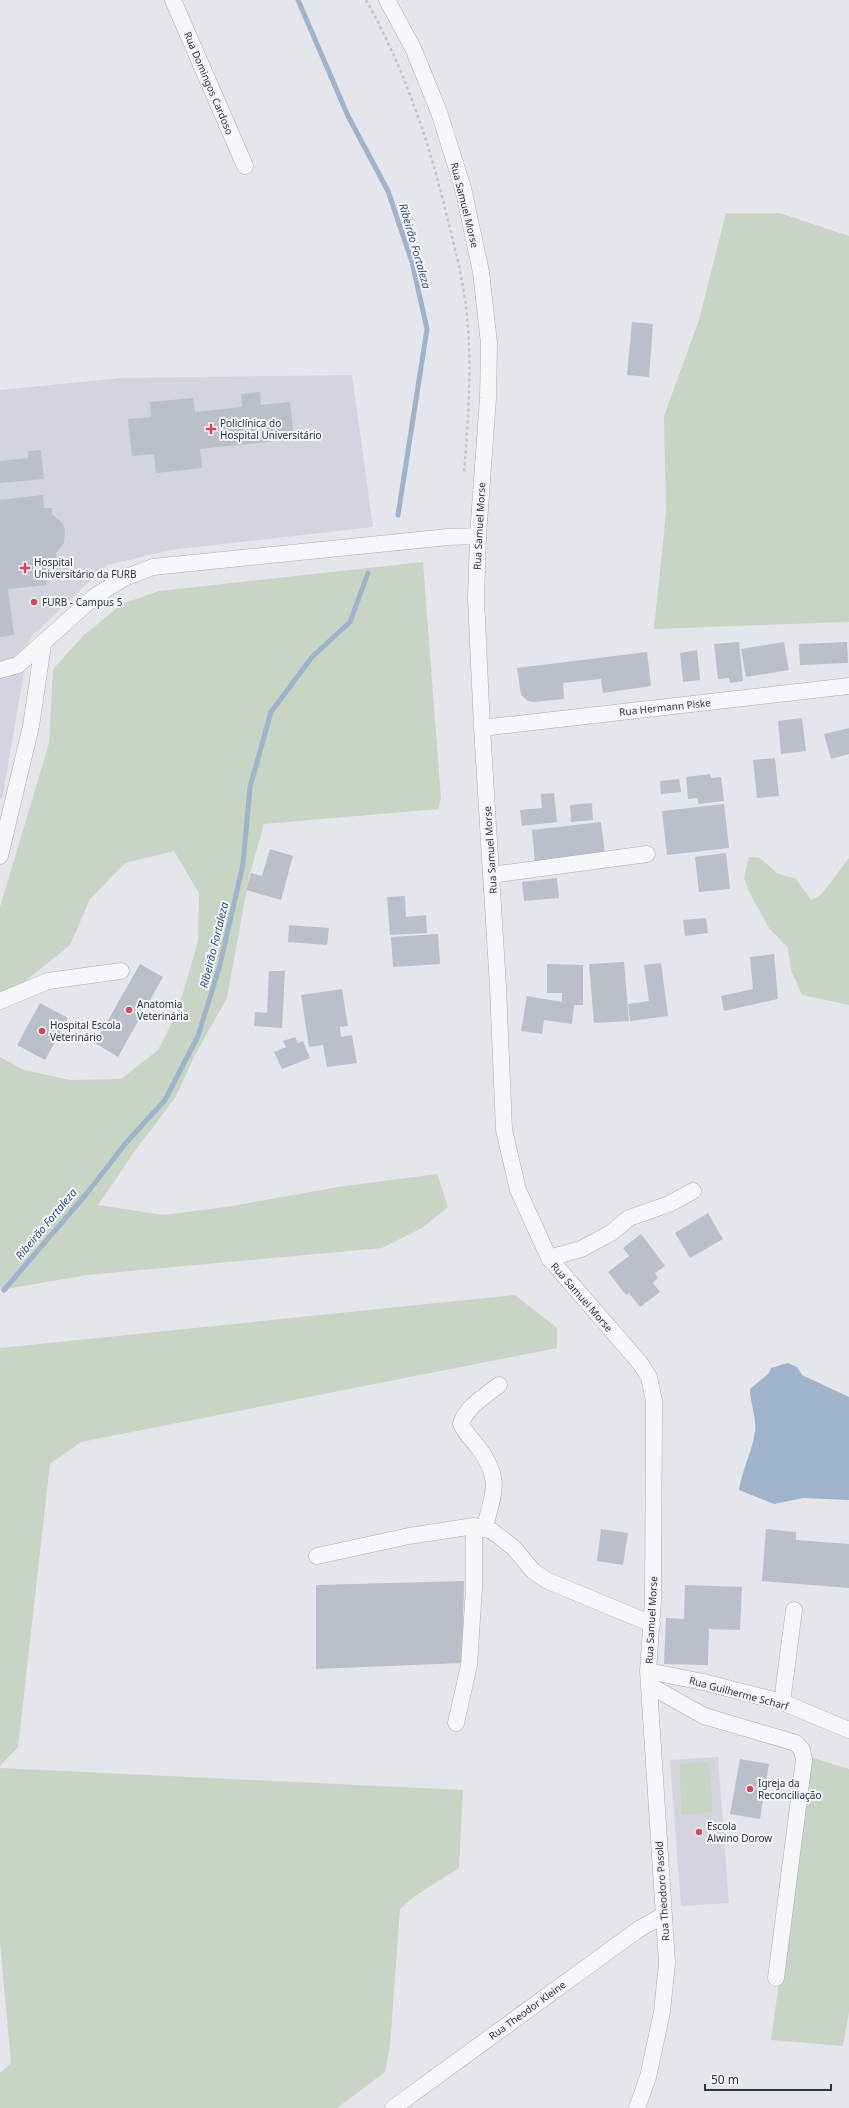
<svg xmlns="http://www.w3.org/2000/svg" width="849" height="2108" viewBox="0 0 849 2108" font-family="'Noto Sans',sans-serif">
  <rect width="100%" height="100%" fill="#e4e6eb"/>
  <path fill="#d2d5dd" d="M352 375 373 527 171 550 107 565 30 638 2 799H0V390L122 378Z
    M718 1757 729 1903 681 1906 670 1760Z"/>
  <path fill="#c8d5c5" d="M726 213H780L849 236V622L654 629 666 513 664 416 699 320Z
    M423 562 441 799 438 809 264 824 249 877 227 998 196 1053 175 1098 137 1148 98 1205 163 1215 226 1207 338 1187 437 1174 448 1207 422 1228 382 1248 87 1275 0 1290V1057L24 1070 70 1080 121 1079 158 1050 178 1010 198 941 199 893 174 851 125 863 90 899 70 945 13 991 0 996V907L49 743 53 669 83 636 122 604 159 591Z
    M749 857 760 858 777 873 796 879 811 900 821 895 849 858V1005L802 995 791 970 788 948 769 928 750 894 744 878Z
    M515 1295 557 1328V1348L81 1442 50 1464 18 1747 0 1766V1348Z
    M810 1757 849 1769V2012L843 2046 771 2040Z
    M709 1762 713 1812 682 1815 679 1764Z
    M0 1768 463 1790 459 1868 415 1896 400 1909 390 2046 385 2072 337 2108H0V2073L11 2063 0 1942Z"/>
  <path fill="#9fb3cb" d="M788 1363 797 1367 802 1375 849 1397V1500L803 1498 774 1504 739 1490C742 1470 752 1452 755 1432 757 1417 750 1404 750 1389L769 1373 771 1368Z"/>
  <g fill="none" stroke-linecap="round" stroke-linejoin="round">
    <path stroke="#9fb3cb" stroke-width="5" d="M298 0 348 116 388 191 412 262 427 329 398 515
      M4 1290 88 1192 125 1144 165 1100 198 1036 220 965 243 864 250 787 271 712 312 657 350 622 368 573"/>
  </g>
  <path fill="#bbbfc9" d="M632 322 653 324 649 377 627 375Z
    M260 392 261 405 290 402 294 439 200 449 202 468 156 473 154 454 132 456 128 419 151 417 150 402 193 398 195 412 242 407 241 394Z
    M41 450 44 479 0 483V461L28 458V451Z
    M43 495 44 508H52V514L63 524 65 530 64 543 56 553 57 560 50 561 52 575H46L47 585 8 589 14 635 0 637V500Z
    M739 642 743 681 730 683 729 678 718 679 714 644Z
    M784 642 789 670 746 677 741 649Z
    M847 642 848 663 800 665 799 644Z
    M697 650 700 680 683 682 680 653Z
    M647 652 651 686 603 693 601 679 563 683 564 699 533 702 528 701 521 695 517 668Z
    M802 718 806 751 781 754 778 721Z
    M849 728V754L831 759 824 734Z
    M775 758 779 796 757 798 753 760Z
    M710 774 711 778 721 777 724 801 698 804V798L688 799 686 777Z
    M679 779 681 792 661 794 660 781Z
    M554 793 557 822 522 826 520 810 542 808 541 794Z
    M592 803 593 820 571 822 570 805Z
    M724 804 729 848 667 855 662 811Z
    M601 822 605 854 535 862 532 830Z
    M270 849 293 856 281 900 246 890 251 873 262 876Z
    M726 853 730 889 699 892 695 857Z
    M557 878 559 898 524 901 522 882Z
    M405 896 406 917 426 915 427 933 390 935 387 897Z
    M706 918 708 933 685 936 683 920Z
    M289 925 329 928 327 945 288 942Z
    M438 934 440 964 393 967 391 937Z
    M774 954 778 999 724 1011 721 996 753 989 750 957Z
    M624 962 629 1021 594 1023 589 964Z
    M661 963 668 1016 630 1021 628 1004 649 1001 644 965Z
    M140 964 163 977 118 1057 95 1043Z
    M547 964 583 965V1005H574L572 1024 544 1020 542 1034 521 1031 527 996 562 1002V993H547Z
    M269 971H285L282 1028 254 1026 255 1012 267 1013Z
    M342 989 348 1026 340 1027 341 1037 352 1035 357 1063 327 1067 323 1045 309 1047 301 995Z
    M40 1003 68 1018 45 1060 17 1045Z
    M295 1037 298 1043 303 1041 310 1058 282 1069 274 1052 286 1047 283 1041Z
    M708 1213 723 1239 690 1258 675 1233Z
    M641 1234 665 1266 655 1273 658 1278 653 1283 660 1292 640 1307 629 1293 626 1295 608 1272 629 1256 623 1248Z
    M601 1529 628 1533 623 1565 597 1561Z
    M766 1529 796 1532V1540L849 1544V1588L762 1581Z
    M464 1581 462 1663 316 1669V1585Z
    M685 1585 742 1587 740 1630 709 1629 708 1665 664 1664 666 1618 684 1619Z
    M740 1759 769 1764 760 1819 730 1814Z"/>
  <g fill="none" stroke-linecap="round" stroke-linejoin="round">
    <g stroke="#a9adb6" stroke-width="17">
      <path id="minor" d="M173 0 245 166
        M387 0 413 48 439 112 463 188 481 272 489 343 488 398 478 536 476 599 482 728 498 987 504 1130 518 1190 549 1258 640 1363 649 1377 654 1401 653 1600 648 1671 667 1963 662 2012 648 2077 637 2108
        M0 670 18 665 94 597 124 578 153 567 448 537 478 536
        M482 728 849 686
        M0 856 31 726 43 645
        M491 875 647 854
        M0 1001 48 981 121 971
        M549 1258 581 1249 611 1233 629 1218 669 1204 693 1191
        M484 1529C494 1493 502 1479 478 1447 472 1439 465 1433 461 1424 466 1407 485 1396 499 1385
        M317 1556 409 1536 474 1526 492 1531 514 1548 533 1571 548 1581 652 1624
        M648 1671 703 1682 782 1702 849 1730
        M649 1685 704 1716 796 1743 802 1750 804 1760 776 1978
        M782 1702 794 1610
        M456 1723 469 1665 474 1588V1526
        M393 2108 639 1929 664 1915"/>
    </g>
    <path stroke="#c1c4cb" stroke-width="2.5" stroke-dasharray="3 3" stroke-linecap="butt" d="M366 0C405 70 430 144 448 221 456 252 464 284 467 316 472 369 468 421 464 474"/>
    <use href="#minor" stroke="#f6f7fa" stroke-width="16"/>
  </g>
  <g fill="#cd4c5b" stroke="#f4f5f9" stroke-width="1.5">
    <path d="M209 423h4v4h4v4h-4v4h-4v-4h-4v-4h4z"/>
    <path d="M23 562h4v4h4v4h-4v4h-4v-4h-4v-4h4z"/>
    <circle cx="34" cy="602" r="4"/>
    <circle cx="129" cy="1010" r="4"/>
    <circle cx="42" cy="1031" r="4"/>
    <circle cx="750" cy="1789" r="4"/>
    <circle cx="699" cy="1832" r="4"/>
  </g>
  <g text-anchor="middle" stroke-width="4" stroke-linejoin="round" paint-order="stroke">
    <g font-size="10" fill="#2b3344" stroke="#f4f5f9">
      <text transform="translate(209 83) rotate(67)" y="4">Rua Domingos Cardoso</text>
      <text transform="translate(465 205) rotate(76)" y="4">Rua Samuel Morse</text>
      <text transform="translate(479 526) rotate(-87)" y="4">Rua Samuel Morse</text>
      <text transform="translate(665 707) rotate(-6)" y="4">Rua Hermann Piske</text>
      <text transform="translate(490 850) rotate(-94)" y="4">Rua Samuel Morse</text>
      <text transform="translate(582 1297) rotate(49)" y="4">Rua Samuel Morse</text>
      <text transform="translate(651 1620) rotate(-87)" y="4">Rua Samuel Morse</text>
      <text transform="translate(739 1693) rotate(15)" y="4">Rua Guilherme Scharf</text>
      <text transform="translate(662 1891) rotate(-94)" y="4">Rua Theodoro Pasold</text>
      <text transform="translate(527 2010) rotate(-36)" y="4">Rua Theodor Kleine</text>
    </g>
    <g font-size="10" fill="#2b3344" stroke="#f4f5f9" text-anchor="start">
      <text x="220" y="427">Policlínica do<tspan x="220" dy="12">Hospital Universitário</tspan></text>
      <text x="34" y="566">Hospital<tspan x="34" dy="12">Universitário da FURB</tspan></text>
      <text x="42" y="606">FURB - Campus 5</text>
      <text x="137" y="1008">Anatomia<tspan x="137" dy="12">Veterinária</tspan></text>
      <text x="50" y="1029">Hospital Escola<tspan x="50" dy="12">Veterinário</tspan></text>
      <text x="758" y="1787">Igreja da<tspan x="758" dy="12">Reconciliação</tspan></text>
      <text x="707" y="1830">Escola<tspan x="707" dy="12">Alwino Dorow</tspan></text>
    </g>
    <g font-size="11" font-style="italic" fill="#355178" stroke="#f4f5f9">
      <text transform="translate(415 246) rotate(74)" y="4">Ribeirão Fortaleza</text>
      <text transform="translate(214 945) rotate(-76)" y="4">Ribeirão Fortaleza</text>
      <text transform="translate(46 1224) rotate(-50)" y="4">Ribeirão Fortaleza</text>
    </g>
  </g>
  <path d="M705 2084v6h126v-6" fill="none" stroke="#2b3344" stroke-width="2"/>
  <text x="711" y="2084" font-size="12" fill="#2b3344" stroke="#f4f5f9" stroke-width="3" paint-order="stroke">50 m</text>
</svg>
